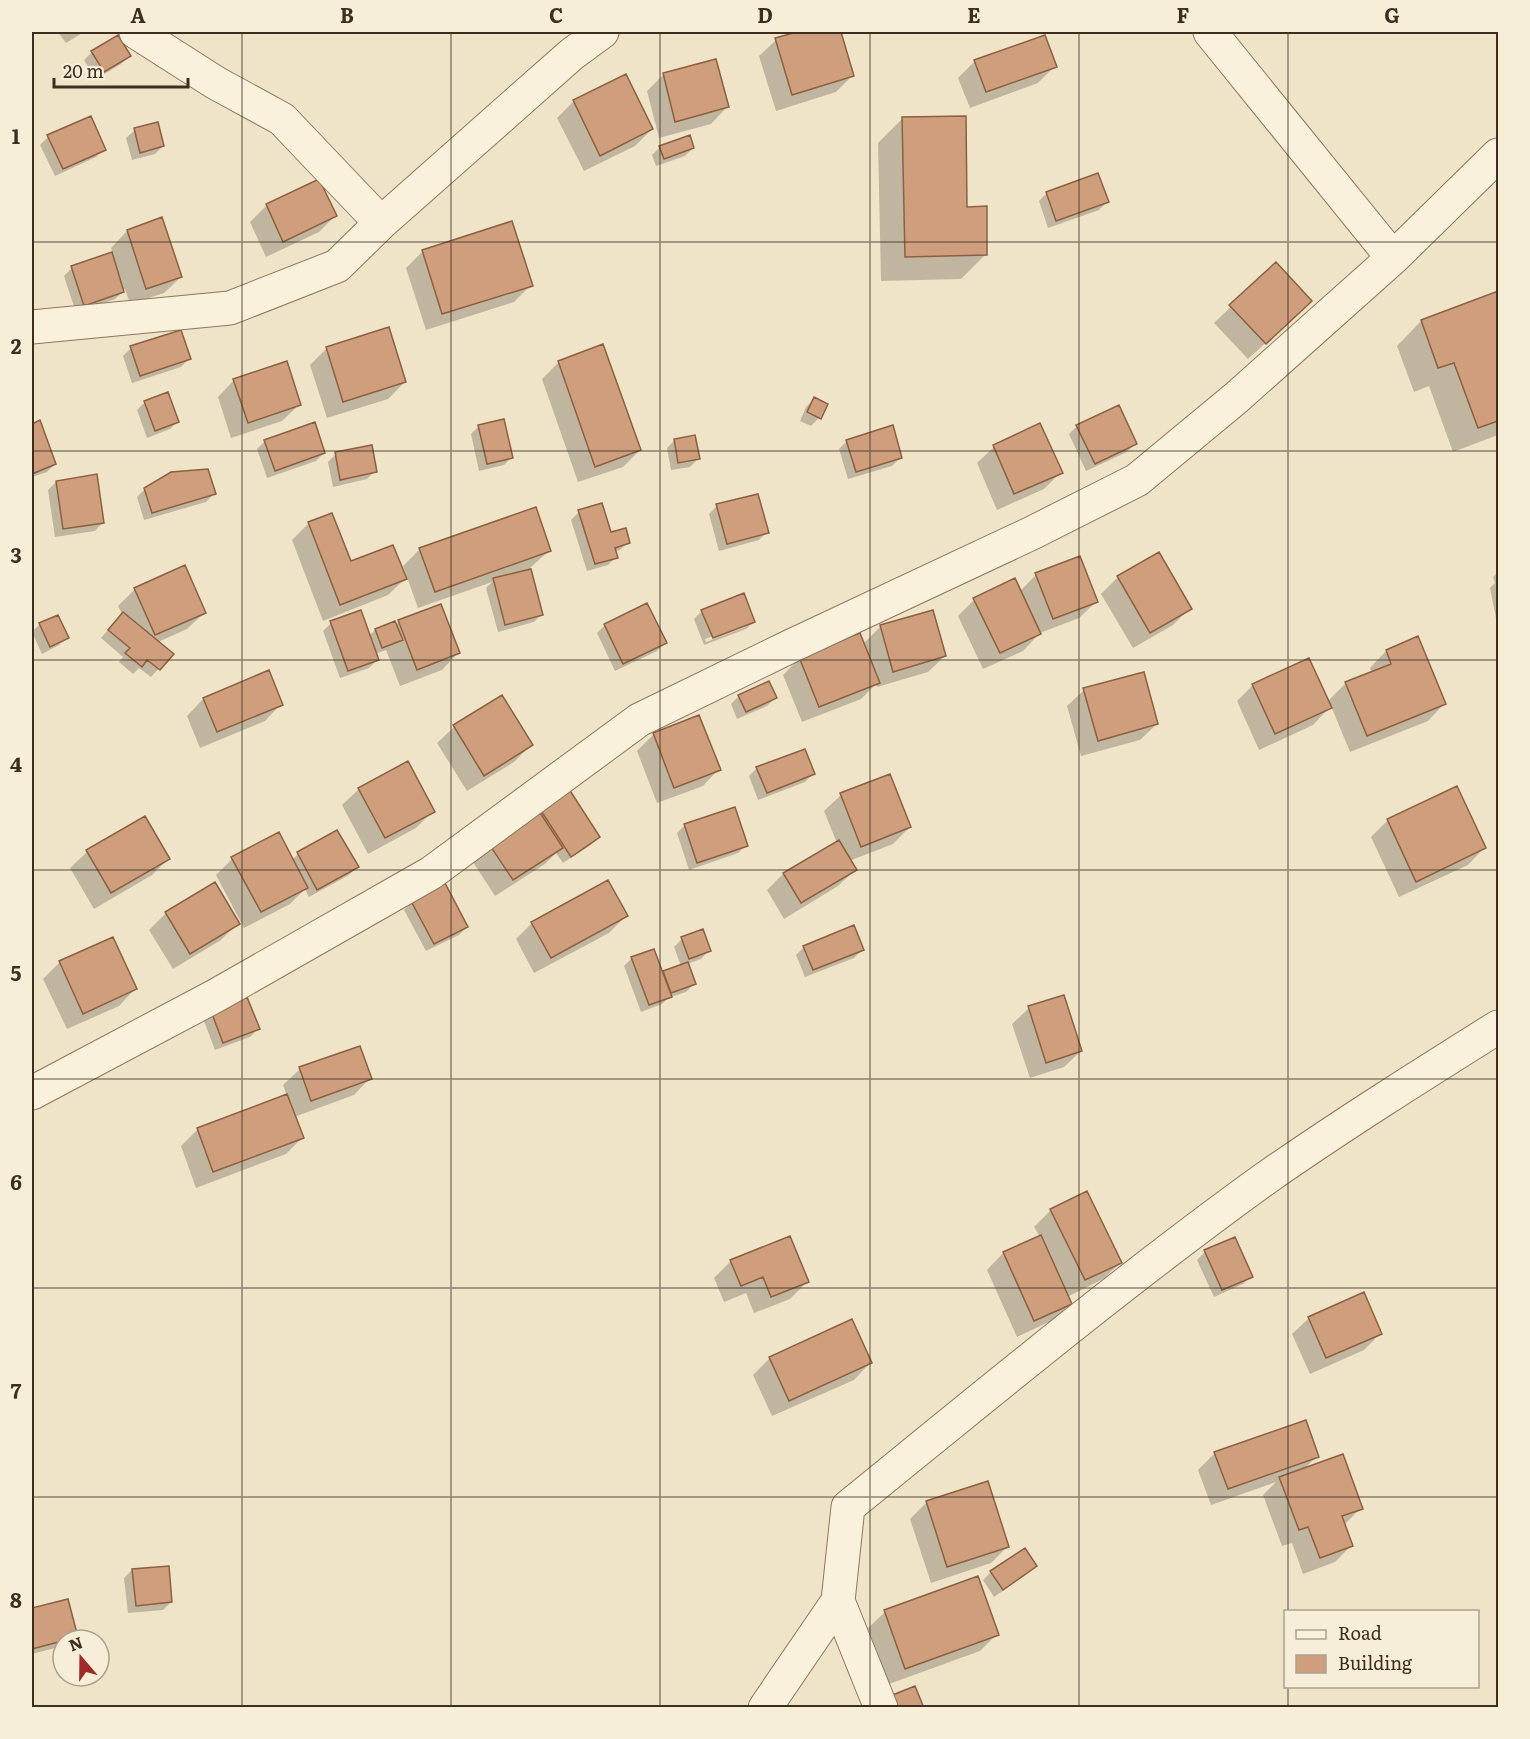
<svg xmlns="http://www.w3.org/2000/svg" width="1530" height="1739" viewBox="0 0 1530 1739" font-family="Literata,serif">
  <rect width="100%" height="100%" fill="#f0e4c8"/>
  <path fill="#0003" fill-rule="evenodd" d="M58 32H84L66 43Z
    M802 32H839L853 75 836 92 776 111 759 56 776 40Z
    M92 52 129 56 121 64 96 79 84 60Z
    M975 61 1055 66 1038 83 970 108 958 78Z
    M664 74 727 107 711 124 659 138 647 91Z
    M626 76 652 129 635 146 584 171 557 118 573 102Z
    M903 118 966 209 986 254 961 279 881 281 878 143Z
    M135 130 163 146 155 154 132 160 126 138Z
    M48 137 104 149 96 157 55 176 40 145Z
    M660 147 693 148 685 156 656 166 652 155Z
    M318 181 335 216 319 232 266 257 250 222 267 205Z
    M1047 193 1107 202 1099 210 1048 228 1039 201Z
    M127 231 181 277 164 293 130 304 125 289 115 299 76 313 64 276 72 268 113 254 111 248Z
    M423 251 531 285 514 302 426 330 406 268Z
    M1276 264 1294 317 1248 359 1214 323Z
    M1498 293V435L1453 452 1429 386 1414 392 1397 346 1421 321Z
    M131 348 189 359 181 367 132 383 123 356Z
    M327 348 405 382 388 399 327 418 310 365Z
    M559 362 640 450 623 467 578 482 542 379Z
    M234 380 299 405 282 421 231 438 218 397Z
    M814 399 819 418 811 426 800 421 806 407Z
    M145 402 178 421 170 429 147 438 137 410Z
    M40 422 55 464 47 472 32 477V425Z
    M1040 425 1061 472 1044 489 997 510 977 463 994 447Z
    M479 426 512 457 504 465 479 471 471 434Z
    M1077 426 1135 444 1127 452 1086 471 1069 434Z
    M675 440 698 459 690 467 671 470 667 448Z
    M265 441 324 453 316 461 267 478 257 449Z
    M847 441 900 458 892 466 848 479 839 449Z
    M336 454 375 471 367 479 333 487 328 462Z
    M56 482 103 522 95 531 55 537 48 490Z
    M145 489 214 494 206 502 144 520 137 497Z
    M717 506 767 532 759 540 719 551 709 514Z
    M579 512 610 534 628 542 620 550 615 552 616 557 608 565 587 571 571 520Z
    M309 523 350 563 405 579 388 595 323 621 292 540Z
    M420 549 549 551 530 568 542 614 534 622 498 632 486 588 492 582 418 608 403 566Z
    M1158 554 1190 608 1173 625 1133 648 1101 594 1118 577Z
    M1498 572V628L1490 588 1495 583 1493 577Z
    M1036 575 1096 602 1079 618 1040 633 1023 651 983 669 958 616 974 600 1020 591Z
    M135 589 204 613 187 629 158 642 172 654 151 677 139 668 133 674 119 662 123 657 101 638 122 614 118 606Z
    M702 611 754 621 746 629 704 645 694 619ZM746 624V627L706 642 705 639Z
    M932 612 945 656 928 672 877 687 876 684 861 699 802 722 783 675 800 658 863 644 880 627Z
    M399 622 458 653 442 670 400 686 386 650 375 654 377 660 369 668 340 678 323 631 331 623 369 636 375 630 395 625Z
    M40 624 67 637 59 645 42 654 32 632Z
    M605 625 665 643 657 651 615 671 597 633Z
    M1418 638 1444 704 1428 721 1350 752 1331 706 1313 725 1259 750 1237 701 1253 685 1327 702 1346 683 1372 673 1370 668 1386 651Z
    M1084 690 1157 724 1140 740 1081 756 1067 706Z
    M739 696 775 698 767 706 737 719 731 704Z
    M203 699 281 704 265 721 200 748 187 716Z
    M454 727 531 745 514 762 467 791 437 743Z
    M654 734 719 769 703 786 657 803 637 751Z
    M757 768 813 774 805 782 758 800 749 776Z
    M359 789 433 811 416 828 368 854 342 805Z
    M841 795 910 827 893 844 849 861 855 870 838 886 784 919 767 890 783 874 837 843 824 811Z
    M539 807 598 837 591 845 563 863 556 853 545 864 495 896 471 859Z
    M145 818 168 859 152 875 94 909 70 868 87 852Z
    M1388 820 1484 848 1468 865 1399 897 1371 837Z
    M685 825 746 845 738 853 689 870 677 833Z
    M337 832 357 867 349 875 309 897 305 889 290 904 244 928 216 875 232 859 292 860 298 854Z
    M214 884 238 923 221 940 173 969 149 930 166 913Z
    M412 902 467 927 459 935 426 951 404 910Z
    M626 916 609 933 534 973 516 939 532 923Z
    M682 939 709 950 701 959 687 964 694 984 686 992 668 998 662 1004 641 1012 624 966 632 958 662 973 681 966 674 947Z
    M804 947 862 950 854 958 805 977 796 955Z
    M60 962 135 989 119 1006 67 1029 43 979Z
    M1029 1008 1081 1051 1064 1067 1030 1078 1012 1024Z
    M212 1013 258 1029 250 1037 215 1050 204 1021Z
    M300 1069 370 1078 354 1095 294 1117 302 1138 286 1154 196 1188 181 1146 198 1129 287 1096 283 1085Z
    M1051 1210 1120 1263 1103 1279 1067 1297 1070 1304 1053 1320 1017 1337 987 1270 1003 1253 1040 1237 1034 1227Z
    M1205 1252 1251 1276 1243 1284 1214 1297 1197 1260Z
    M731 1261 807 1282 790 1299 754 1313 746 1293 724 1302 714 1278Z
    M1309 1318 1381 1333 1364 1350 1310 1374 1292 1334Z
    M770 1358 870 1363 854 1380 772 1416 753 1375Z
    M1215 1453 1317 1456 1304 1469 1361 1508 1344 1525 1351 1546 1335 1562 1303 1574 1292 1543 1282 1546 1263 1495 1276 1482 1211 1505 1198 1470Z
    M987 1483 1008 1546 991 1563 931 1583 910 1519 926 1503Z
    M1025 1550 1035 1566 1027 1574 994 1597 983 1580 991 1572Z
    M132 1570 171 1602 163 1610 128 1613 124 1578Z
    M67 1601 76 1637 73 1640H63V1646L32 1654V1610Z
    M885 1612 997 1634 980 1651 889 1684 868 1628Z"/>
  <path fill="#cf9f7d" stroke="#8d5f41" stroke-width="1.5" d="M797 32H841L854 76 792 95 775 38Z
    M118 35 131 56 104 72 91 51Z
    M1045 35 1057 67 986 92 974 60Z
    M716 59 729 107 675 122 663 73Z
    M626 74 653 129 600 156 573 100Z
    M91 116 106 150 63 169 47 135Z
    M966 116 967 207 987 206V255L905 257 902 117Z
    M158 122 164 146 140 153 134 128Z
    M690 135 694 148 664 159 659 146Z
    M1098 173 1109 202 1056 221 1046 192Z
    M319 179 337 216 283 242 266 204Z
    M162 217 182 277 146 289 127 230Z
    M512 221 533 286 442 314 422 250Z
    M112 252 124 292 84 306 71 266Z
    M1276 262 1312 301 1266 344 1229 305Z
    M1498 291V421L1478 428 1454 363 1438 368 1421 320Z
    M389 327 406 382 343 402 326 347Z
    M181 330 191 359 140 376 130 346Z
    M603 344 641 450 595 467 558 361Z
    M287 361 301 405 248 423 233 379Z
    M168 392 179 422 155 431 144 401Z
    M814 397 828 404 821 419 807 412Z
    M1119 405 1137 444 1095 464 1076 425Z
    M504 419 513 458 487 464 478 425Z
    M40 420 56 464 32 474V424Z
    M315 422 325 453 275 471 264 440Z
    M1040 423 1063 473 1014 494 993 445Z
    M893 425 902 458 856 472 846 440Z
    M695 435 700 459 678 463 674 439Z
    M372 445 377 472 340 480 335 452Z
    M208 469 216 494 152 513 144 488 171 472Z
    M97 474 104 523 63 529 56 481Z
    M758 494 769 533 727 544 716 504Z
    M602 503 611 532 626 528 630 543 615 548 618 558 595 564 578 510Z
    M536 507 551 551 435 592 419 548Z
    M332 513 351 561 393 545 407 579 340 605 308 522Z
    M1159 552 1192 609 1150 633 1117 576Z
    M1080 556 1098 602 1053 619 1035 573Z
    M185 565 206 613 155 635 134 588Z
    M531 569 543 615 505 625 493 578Z
    M1015 578 1041 634 1000 653 973 598Z
    M744 593 755 622 713 638 701 610Z
    M647 603 667 643 623 664 604 624Z
    M441 604 460 653 417 670 398 620Z
    M361 610 379 660 348 671 330 621Z
    M933 610 946 656 893 672 880 625Z
    M123 612 174 654 160 670 147 660 142 667 125 653 130 648 108 630Z
    M58 615 69 638 50 647 39 623Z
    M395 621 403 640 382 648 375 629Z
    M860 633 880 683 819 707 799 657Z
    M1418 636 1446 704 1367 736 1345 682 1391 664 1386 650Z
    M1309 658 1332 708 1275 734 1252 684Z
    M269 670 283 705 217 732 203 698Z
    M1144 672 1158 724 1098 741 1083 688Z
    M769 681 777 698 746 712 738 695Z
    M502 695 533 745 484 776 453 725Z
    M699 715 721 770 674 788 653 733Z
    M805 749 815 774 767 793 756 767Z
    M408 761 435 812 385 838 358 788Z
    M890 774 911 827 861 847 840 793Z
    M567 786 600 837 571 857 538 806Z
    M1457 786 1486 848 1416 882 1387 819Z
    M735 807 748 846 697 863 684 824Z
    M537 808 563 848 513 880 487 841Z
    M145 816 170 859 111 893 86 850Z
    M337 830 359 867 317 890 297 852Z
    M279 832 308 888 261 912 231 857Z
    M839 840 857 870 801 903 783 873Z
    M608 880 628 916 551 958 531 922Z
    M215 882 240 924 190 954 165 912Z
    M445 883 468 927 434 944 411 901Z
    M854 925 864 950 813 970 803 946Z
    M703 929 711 951 689 959 681 937Z
    M113 937 137 989 83 1014 59 961Z
    M654 949 672 997 649 1005 631 957Z
    M688 962 696 984 671 993 663 971Z
    M1064 995 1082 1051 1046 1063 1028 1006Z
    M247 997 260 1029 223 1043 211 1011Z
    M360 1046 372 1079 311 1101 299 1067Z
    M287 1094 304 1138 213 1172 197 1128Z
    M1087 1191 1122 1263 1085 1280 1050 1209Z
    M1041 1235 1072 1304 1034 1321 1003 1252Z
    M790 1236 809 1282 771 1297 763 1277 741 1286 730 1260Z
    M1235 1237 1253 1277 1222 1290 1204 1250Z
    M1364 1292 1382 1334 1326 1358 1308 1317Z
    M852 1319 872 1363 789 1401 769 1357Z
    M1306 1420 1319 1457 1228 1489 1214 1452Z
    M1343 1454 1363 1509 1342 1516 1353 1546 1320 1558 1308 1527 1299 1530 1279 1477Z
    M988 1481 1009 1547 947 1567 926 1501Z
    M1025 1548 1037 1566 1003 1590 990 1571Z
    M169 1566 172 1602 136 1606 132 1569Z
    M978 1576 999 1635 905 1669 884 1610Z
    M68 1599 78 1637 32 1649V1608Z
    M915 1686 924 1708H895L890 1696Z"/>
  <g fill="none" stroke-linecap="round" stroke-linejoin="round">
    <g stroke="#8d765c" stroke-width="35">
      <path id="street" d="M136 32 216 83 282 119 381 223
        M1210 32 1393 258
        M32 327 230 308 337 266 381 223 572 54 602 32
        M32 1093 215 996 431 873 639 720 791 646 1032 533 1137 480 1236 398 1393 258 1498 155
        M765 1708 838 1601
        M881 1708 838 1601 848 1507C986 1395 1122 1282 1266 1178 1342 1125 1420 1076 1498 1027"/>
    </g>
    <use href="#street" stroke="#faf1dc" stroke-width="33"/>
  </g>
  <path fill="none" stroke="#3d2e20" stroke-width="1.5" stroke-opacity="0.55" d="M242 32V1708M451 32V1708M660 32V1708M870 32V1708M1079 32V1708M1288 32V1612M32 242H1498M32 451H1498M32 660H1498M32 870H1498M32 1079H1498M32 1288H1498M32 1497H1498M1288 1686V1708"/>
  <rect width="1530" height="1739" fill="none" stroke="#f7eed8" stroke-width="66"/>
  <rect x="1284" y="1610" width="195" height="78" fill="#f7eed8" stroke="#ada18e" stroke-width="1.5"/>
  <rect x="1296" y="1630" width="30" height="9" fill="#faf1dc" stroke="#ada18e" stroke-width="1.5"/>
  <text x="1338" y="1640" font-size="18" fill="#3d2e20">Road</text>
  <rect x="1296" y="1655" width="30" height="18" fill="#cf9f7d" stroke="#ada18e" stroke-width="1.5"/>
  <text x="1338" y="1670" font-size="18" fill="#3d2e20">Building</text>
  <g transform="translate(81 1658) rotate(340)"><circle r="28" fill="#f7eed8" stroke="#ada18e" stroke-width="1.5"/>
  <path d="M0-4.5L10 22L0 15L-10 22Z" fill="#9e2a2b"/>
  <text y="-9" font-size="16" font-weight="bold" text-anchor="middle" fill="#3d2e20">N</text>
  </g>
  <path d="M54 78v9h134v-9" fill="none" stroke="#3d2e20" stroke-width="3"/>
  <text x="63" y="78" font-size="18" fill="#3d2e20" stroke="#f7eed8" stroke-width="4.5" paint-order="stroke">20 m</text>
  <rect x="33" y="33" width="1464" height="1673" fill="none" stroke="#3d2e20" stroke-width="2"/>
  <g font-size="20" text-anchor="middle" font-weight="bold" fill="#3d2e20">
    <text x="138" y="23">A</text>
    <text x="347" y="23">B</text>
    <text x="556" y="23">C</text>
    <text x="765" y="23">D</text>
    <text x="974" y="23">E</text>
    <text x="1183" y="23">F</text>
    <text x="1392" y="23">G</text>
    <text x="16" y="144">1</text>
    <text x="16" y="354">2</text>
    <text x="16" y="563">3</text>
    <text x="16" y="772">4</text>
    <text x="16" y="981">5</text>
    <text x="16" y="1190">6</text>
    <text x="16" y="1399">7</text>
    <text x="16" y="1608">8</text>
  </g>
</svg>
